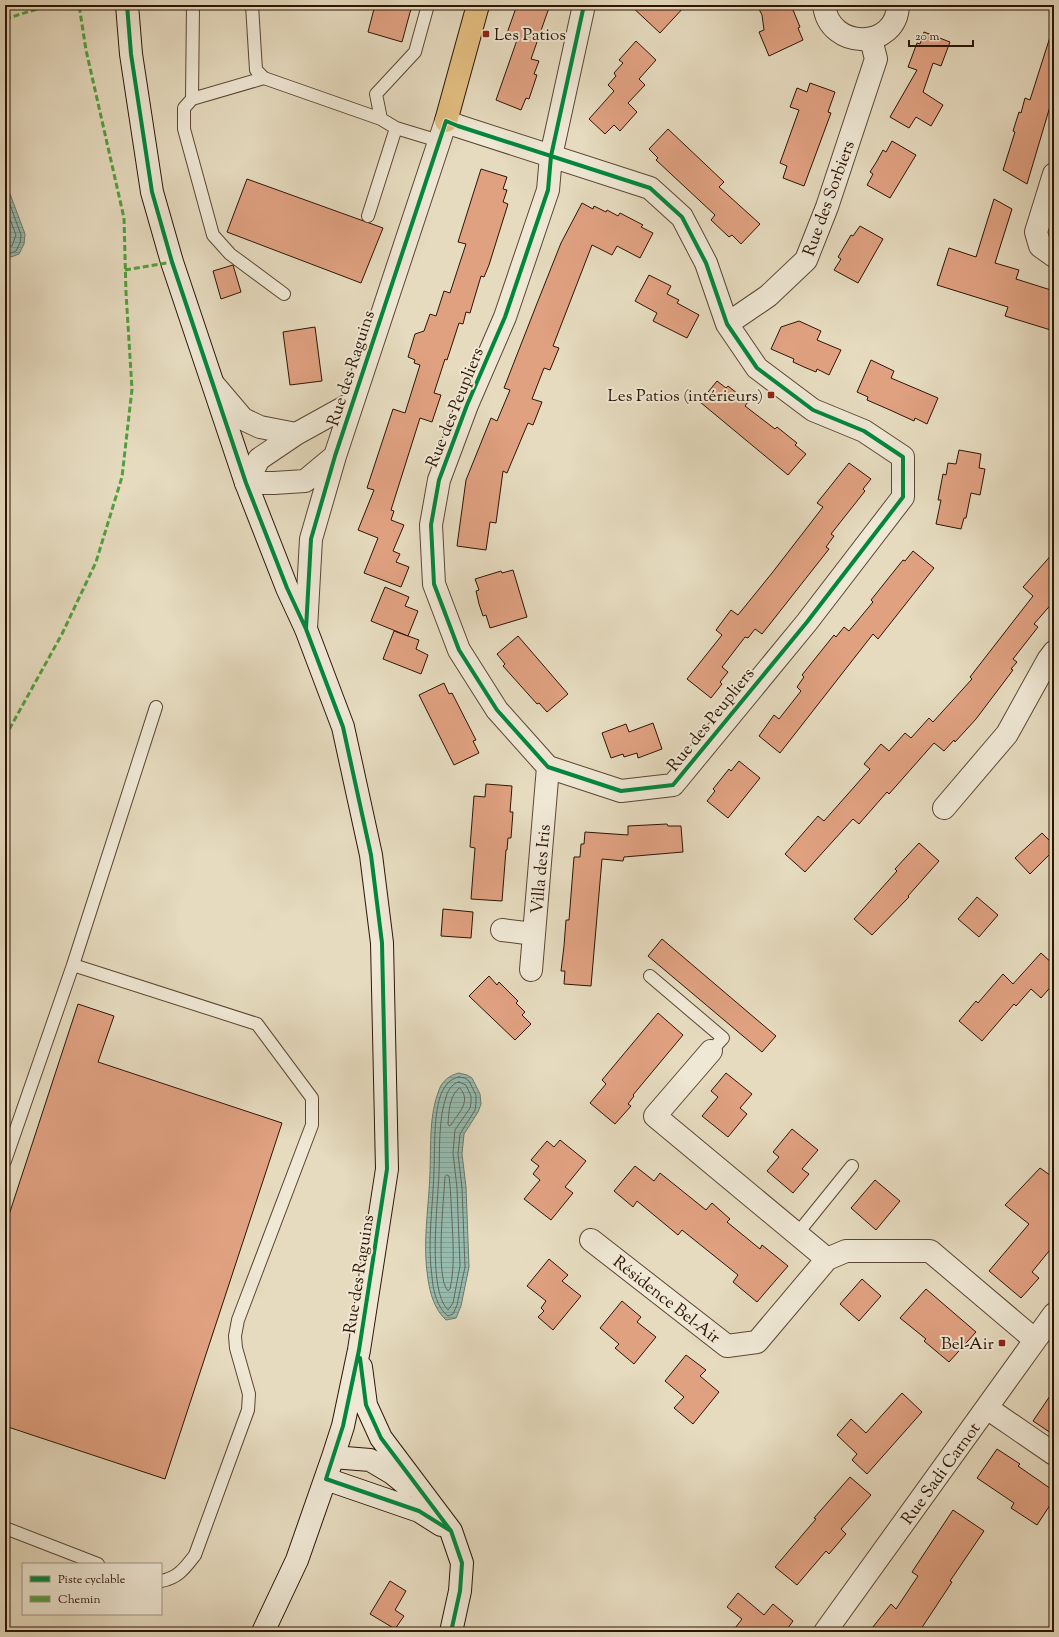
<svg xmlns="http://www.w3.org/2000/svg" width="1059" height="1637" viewBox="0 0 1059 1637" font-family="'Sorts Mill Goudy',serif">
  <defs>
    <pattern id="water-rules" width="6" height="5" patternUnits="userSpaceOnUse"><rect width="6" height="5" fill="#96bbaf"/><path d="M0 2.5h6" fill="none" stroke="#82a095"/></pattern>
  </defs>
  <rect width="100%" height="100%" fill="#e6dbbf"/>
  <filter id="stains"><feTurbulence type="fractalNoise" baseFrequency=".005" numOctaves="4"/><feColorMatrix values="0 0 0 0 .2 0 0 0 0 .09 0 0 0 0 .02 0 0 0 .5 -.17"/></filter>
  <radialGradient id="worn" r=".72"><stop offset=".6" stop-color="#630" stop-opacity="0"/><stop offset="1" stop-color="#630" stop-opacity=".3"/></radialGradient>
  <path fill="url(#water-rules)" stroke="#6c796b" d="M5 185 7 186 25 234 24 244 19 254 11 257 5 255Z
    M459 1073 467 1075 472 1078 480 1094 481 1104 478 1112 464 1134 462 1154 466 1187 469 1267 461 1306 456 1318 446 1320C435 1310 430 1294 428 1279 422 1244 429 1207 430 1172 431 1145 429 1115 439 1090 442 1081 450 1075 459 1073Z"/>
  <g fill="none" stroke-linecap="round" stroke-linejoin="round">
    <path stroke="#62685a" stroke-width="1" d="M5 191 21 235 20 243 16 251 11 253 5 251
      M5 206 16 235 12 246H5
      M459 1077 465 1078 469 1081 476 1095V1103L475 1110 460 1134 458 1154 462 1188 465 1267 457 1305 453 1314 448 1316C437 1308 433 1290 432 1277 427 1242 433 1206 434 1171 435 1150 433 1108 443 1090 447 1083 452 1078 459 1077Z
      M459 1082 466 1085 471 1096V1103L470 1108 455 1130 453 1153 457 1188 460 1266 453 1303 448 1310C427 1290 438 1202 439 1173 440 1147 438 1119 447 1094 449 1089 453 1083 459 1082Z
      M460 1088C472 1102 458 1113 451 1125L449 1126 448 1124C449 1112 449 1098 458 1089Z
      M447 1175 449 1176C451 1191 451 1206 452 1220 453 1244 455 1266 450 1289L448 1291C435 1278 444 1197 445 1177Z"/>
  </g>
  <path fill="#e0a181" stroke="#2d1504" d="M375 5H412L402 42 368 32Z
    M517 5H550L531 59 539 61 534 74 537 75 529 99 526 98 521 110 496 100 517 40 506 36Z
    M630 5H686L660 33Z
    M757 5H791L800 27 798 28 803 40 769 56 759 32 764 30 762 15Z
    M924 32 950 42 941 66 933 63 923 92 943 105 931 126 916 117 909 128 890 117 917 70 908 67 917 43 920 44Z
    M1050 37H1054V93L1027 184 1003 170 1015 132 1013 131 1019 112 1021 113 1025 98 1030 100Z
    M636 41 656 60 639 79 645 85 628 103 637 112 620 131 614 125 605 134 589 119 614 91 608 85 616 76 614 73 623 63 619 60Z
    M810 83 835 92 828 112 831 113 804 186 783 178 787 166 780 163 799 110 790 107 797 88 807 92Z
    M668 129 724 182 719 187 760 224 741 244 732 235 729 237 711 220 715 215 656 160 658 158 649 149Z
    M892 141 916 155 890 198 867 185 873 174 870 172 877 161 883 150 886 152Z
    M481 169 507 177 503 189 507 190 503 202 508 204 489 265 484 277 481 276 470 313 466 312 463 324 459 323 447 360 445 359 434 393 441 395 432 422 420 418 391 510 394 511 391 520 404 525 393 551 400 554 396 562 409 567 401 587 364 573 378 538 358 530 374 490 367 488 393 409 405 413 420 365 414 363 415 360 408 357 415 334 424 331 430 314 436 316 444 291 450 293 466 244 458 242Z
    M247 179 383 228 361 283 227 232Z
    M994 199 1012 209 995 263 1019 270 1016 279 1054 291V331L1005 316 1008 307 937 285 949 248 976 257Z
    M582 203 593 209 594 206 606 212 607 210 618 216 620 213 643 225 641 227 653 233 640 258 617 246 612 255 592 245 553 346 559 348 550 370 544 368 532 399 542 402 533 425 528 423 507 473 503 471 496 523 490 522 486 550 457 546 466 480 491 418 497 421 510 390 504 388 536 306 561 243Z
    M860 226 883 239 858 283 834 270 841 259 838 257 851 235 853 236Z
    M233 265 241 292 221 299 213 271Z
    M649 275 671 286 667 294 679 300 677 303 699 315 687 338 653 321 657 313 635 301Z
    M799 321 821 331 817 340 841 350 829 375 817 369 816 372 804 367 793 362 794 359 771 349 781 327Z
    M315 327 322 381 290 385 283 332Z
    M871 360 894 371 891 378 938 398 927 424 915 418 914 421 890 410 867 400 868 397 857 392Z
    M717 381 726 388 728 386 748 402 745 406 775 429 777 427 797 443 795 445 806 454 788 475 700 402Z
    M959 450 981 454 979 468 985 469 980 495 971 493 966 518H964L961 529 936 524 941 500H938L943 474 946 475 948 463 956 464Z
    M849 463 871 479 863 489 865 491 831 534 834 536 826 547 829 549 762 634 755 629 748 638 745 637 722 667 728 672 720 682 722 684 711 698 687 679 722 635 716 630 731 610 738 615 772 573 823 507 817 503Z
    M913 551 934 568 878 639 873 634 780 753 759 736 774 715 779 719 801 691 797 687 804 677 802 675 834 635 836 637 844 627 849 631 873 602 871 600 903 560 905 561Z
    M1054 552V601L1034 624 1038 627 1013 659 1017 662 1011 669 1013 670 976 719 955 742 954 740 944 751 934 743 889 794 887 792 859 824 853 819 805 872 785 854 818 816 824 821 870 769 864 764 881 744 889 751 905 733 911 738 929 718 933 722 972 679 970 677 1033 596 1023 587Z
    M513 570 527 617 490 628 486 615 483 616 479 604 476 591 479 590 475 579 501 571 502 573Z
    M385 587 409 597 405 606 418 611 408 636 371 621Z
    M394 631 419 640 416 649 428 655 421 674 383 659Z
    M518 636 568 694 547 712 539 703 537 704 503 666 505 664 497 654Z
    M444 683 449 694 452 693 476 740 473 741 479 753 454 765 419 695Z
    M653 723 662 749 638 758 637 753 624 757 623 754 611 758 602 733 626 724 629 732Z
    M739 761 760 778 728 818 707 801 715 791 713 789 729 769 731 771Z
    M486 784 512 786 510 812H513L511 838H508L507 850H506L502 901 471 899 475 848 470 847 474 796 485 797Z
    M667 824 668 826H681L683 852 624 857 623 861 602 859 591 986 564 984 565 971H561L564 946 566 920H569L574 857H580L581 844H584L585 832 628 835V826Z
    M1042 833 1054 845V850L1030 874 1015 858Z
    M919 843 939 861 908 896 909 897 872 935 854 919 897 871 895 869Z
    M977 897 998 915 979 937 958 919Z
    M443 909 473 912 471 938 441 936Z
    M662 939 776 1036 762 1052 648 956Z
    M1041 953 1054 965V983L1041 998 1031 989 1016 1006 1014 1004 982 1041 959 1021 976 1001 978 1003 1003 974 1013 984Z
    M489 976 497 985 499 982 518 1001 516 1003 525 1012 522 1015 531 1024 515 1040 469 996Z
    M78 1004 114 1016 98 1062 282 1123 165 1479 5 1426V1227Z
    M658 1013 683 1035 633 1095 634 1096 628 1104 631 1106 615 1124 590 1103 606 1084 602 1080Z
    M726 1073 752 1094 740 1108 747 1114 728 1137 702 1116 718 1097 711 1091Z
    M792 1129 818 1150 802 1169 809 1174 793 1193 767 1171 779 1157 773 1152Z
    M560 1140 586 1161 565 1187 573 1193 551 1220 524 1199 540 1180 533 1174 539 1166 531 1160 547 1141 554 1147Z
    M635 1166 654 1181 660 1173 706 1210 712 1203 730 1219 727 1222 760 1249 762 1245 788 1266 757 1302 733 1282 738 1275 682 1230 678 1235 637 1201 633 1207 614 1191Z
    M1040 1168 1054 1178V1245L1032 1272 1039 1278 1021 1298 989 1271 1029 1224 1005 1205Z
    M875 1180 900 1201 876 1230 851 1208Z
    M549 1259 568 1275 562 1281 581 1296 553 1330 538 1317 544 1311 541 1308 546 1301 527 1286Z
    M862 1279 881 1296 859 1321 840 1304Z
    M926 1289 976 1332 949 1362 924 1341 926 1339 900 1318Z
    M622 1301 641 1317 637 1322 656 1337 634 1364 615 1348 619 1344 600 1328Z
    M686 1355 706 1370 700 1376 719 1392 693 1424 674 1408 684 1397 665 1381Z
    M1054 1390V1435L1033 1421Z
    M902 1393 922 1412 867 1474 852 1460 857 1454 837 1435 851 1419 866 1433Z
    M997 1449 1020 1464 1018 1466 1054 1491V1499L1037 1525 1011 1508 1014 1503 977 1478Z
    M850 1477 871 1495 841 1529 846 1534 829 1554 826 1551 797 1585 775 1567 816 1519 814 1518Z
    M953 1510 984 1531 950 1581 952 1582 919 1632H869L891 1604 896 1609 918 1576 912 1572Z
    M390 1581 406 1591 395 1610 404 1616 395 1629 370 1614Z
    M738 1593 764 1615 773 1604 793 1621 785 1632H732L742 1619 727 1607Z"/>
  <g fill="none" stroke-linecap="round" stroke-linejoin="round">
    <g stroke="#5b4633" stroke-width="14">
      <path id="lane" d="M252 5 256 70 264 78 381 119
        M428 5 415 52 376 94 381 119 396 128 439 141
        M264 78 192 99 184 108V129L213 235 230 254 284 294
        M192 99 193 5
        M368 216 396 128
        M73 965 156 707
        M650 976 723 1038 711 1051
        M5 1161 73 965 257 1024 312 1098V1125L238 1320 235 1336 236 1348 249 1394 248 1410 195 1555C185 1568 178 1578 161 1581
        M797 1234 852 1166
        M5 1528 98 1564"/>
    </g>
    <g stroke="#5b4633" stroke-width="24">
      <path id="street" d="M824 5C829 51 897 50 898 5
        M1054 174 1036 232 1040 246 1054 256
        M727 324 768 296 806 260 827 207 876 59 871 39
        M215 386 243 419 260 427 296 434
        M335 456 305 481 274 483H246L259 459 296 434 352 403
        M306 629 311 539 335 456 446 121 458 126 650 188 682 217 706 263 727 324 757 368 813 410 864 431 903 457V497L807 622 673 785 621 791 548 767 497 710 459 650 434 584 431 525 439 480 467 405 505 317 548 190 551 156 584 5
        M944 808 1007 734 1048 660 1054 652
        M502 930 534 934
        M531 970 548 767
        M711 1051 655 1116 827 1259
        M591 1240 727 1346 757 1342 827 1259 846 1251H930L1035 1340
        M987 1408 1054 1454
        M825 1632 1054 1314"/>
    </g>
    <g stroke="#2d1504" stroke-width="24">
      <path id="secondary" d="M127 5 131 54 152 192 172 262 246 483 287 588 306 629 343 727 371 855 382 943 387 1169 359 1350 343 1426 333 1457 297 1560 263 1632
        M361 1367 366 1405 381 1438 451 1531 462 1563 460 1591 451 1632
        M333 1457 370 1460 392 1473 408 1486
        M326 1479 419 1511 441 1525"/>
    </g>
    <g stroke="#2d1504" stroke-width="24">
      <path id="primary" d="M446 121 478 5"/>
    </g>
    <use href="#lane" stroke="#efe8d5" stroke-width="12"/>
    <use href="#street" stroke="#efe8d5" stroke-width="22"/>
    <use href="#secondary" stroke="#efe8d5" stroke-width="22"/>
    <use href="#primary" stroke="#e3be80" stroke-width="22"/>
    <path stroke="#52a03d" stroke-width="3" stroke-dasharray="6 3" stroke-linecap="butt" d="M5 19 50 5
      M125 270 172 262
      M5 737 62 634 96 562 122 477 132 389 126 293 124 218 86 50 79 5"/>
    <g stroke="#efe8d5" stroke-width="6">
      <path id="cycleway" d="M127 5 131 54 152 192 172 262 246 483 287 588 306 629 343 727 371 855 382 943 387 1169 359 1350 343 1426 326 1479 419 1511 451 1531
        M306 629 311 539 335 456 446 121 458 126 650 188 682 217 706 263 727 324 757 368 813 410 864 431 903 457V497L807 622 673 785 621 791 548 767 497 710 459 650 434 584 431 525 439 480 467 405 505 317 548 190 551 156 584 5
        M360 1358 366 1405 381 1438 451 1531 462 1563 460 1591 451 1632"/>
    </g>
    <use href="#cycleway" stroke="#00873e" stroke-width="4"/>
  </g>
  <g fill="#8f2418" stroke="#efe8d5" stroke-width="1.5">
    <rect x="482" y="30" width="8" height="8" rx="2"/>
    <rect x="767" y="391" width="8" height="8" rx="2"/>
    <rect x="998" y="1339" width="8" height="8" rx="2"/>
  </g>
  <g text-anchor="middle" stroke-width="4" stroke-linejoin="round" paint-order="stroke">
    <g font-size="17" fill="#2d1504" stroke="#efe8d5" text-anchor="end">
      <text x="494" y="40" text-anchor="start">Les Patios</text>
      <text x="763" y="401">Les Patios (intérieurs)</text>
      <text x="994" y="1349">Bel-Air</text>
    </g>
    <g font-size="17" fill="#2d1504" stroke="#efe8d5">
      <text transform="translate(828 198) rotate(-70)" y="6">Rue des Sorbiers</text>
      <text transform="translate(350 368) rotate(-72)" y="6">Rue des Raguins</text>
      <text transform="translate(454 407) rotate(-68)" y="6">Rue des Peupliers</text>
      <text transform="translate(710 719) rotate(-51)" y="6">Rue des Peupliers</text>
      <text transform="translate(540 869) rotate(-85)" y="6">Villa des Iris</text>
      <text transform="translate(358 1274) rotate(-81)" y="6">Rue des Raguins</text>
      <text transform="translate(667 1299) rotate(38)" y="6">Résidence Bel-Air</text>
      <text transform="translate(940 1473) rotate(-54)" y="6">Rue Sadi Carnot</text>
    </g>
  </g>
  <rect width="1059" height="1637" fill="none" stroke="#e6dbbf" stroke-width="20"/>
  <rect x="6" y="6" width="1047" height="1625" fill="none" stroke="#2d1504" stroke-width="2"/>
  <rect x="10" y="10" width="1039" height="1617" fill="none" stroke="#2d1504"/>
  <rect x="22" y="1563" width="140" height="52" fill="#efe8d5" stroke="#a19481"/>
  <rect x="30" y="1576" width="20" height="6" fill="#00873e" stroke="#a19481"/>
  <text x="58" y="1583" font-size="12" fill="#2d1504">Piste cyclable</text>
  <rect x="30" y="1596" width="20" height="6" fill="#52a03d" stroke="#a19481"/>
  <text x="58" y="1603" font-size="12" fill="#2d1504">Chemin</text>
  <path d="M909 40v6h64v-6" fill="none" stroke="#2d1504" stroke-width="2"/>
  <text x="915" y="40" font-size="12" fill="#2d1504" stroke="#efe8d5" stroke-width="3" paint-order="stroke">20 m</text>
  <rect width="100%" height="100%" filter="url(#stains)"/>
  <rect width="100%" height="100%" fill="url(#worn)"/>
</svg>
